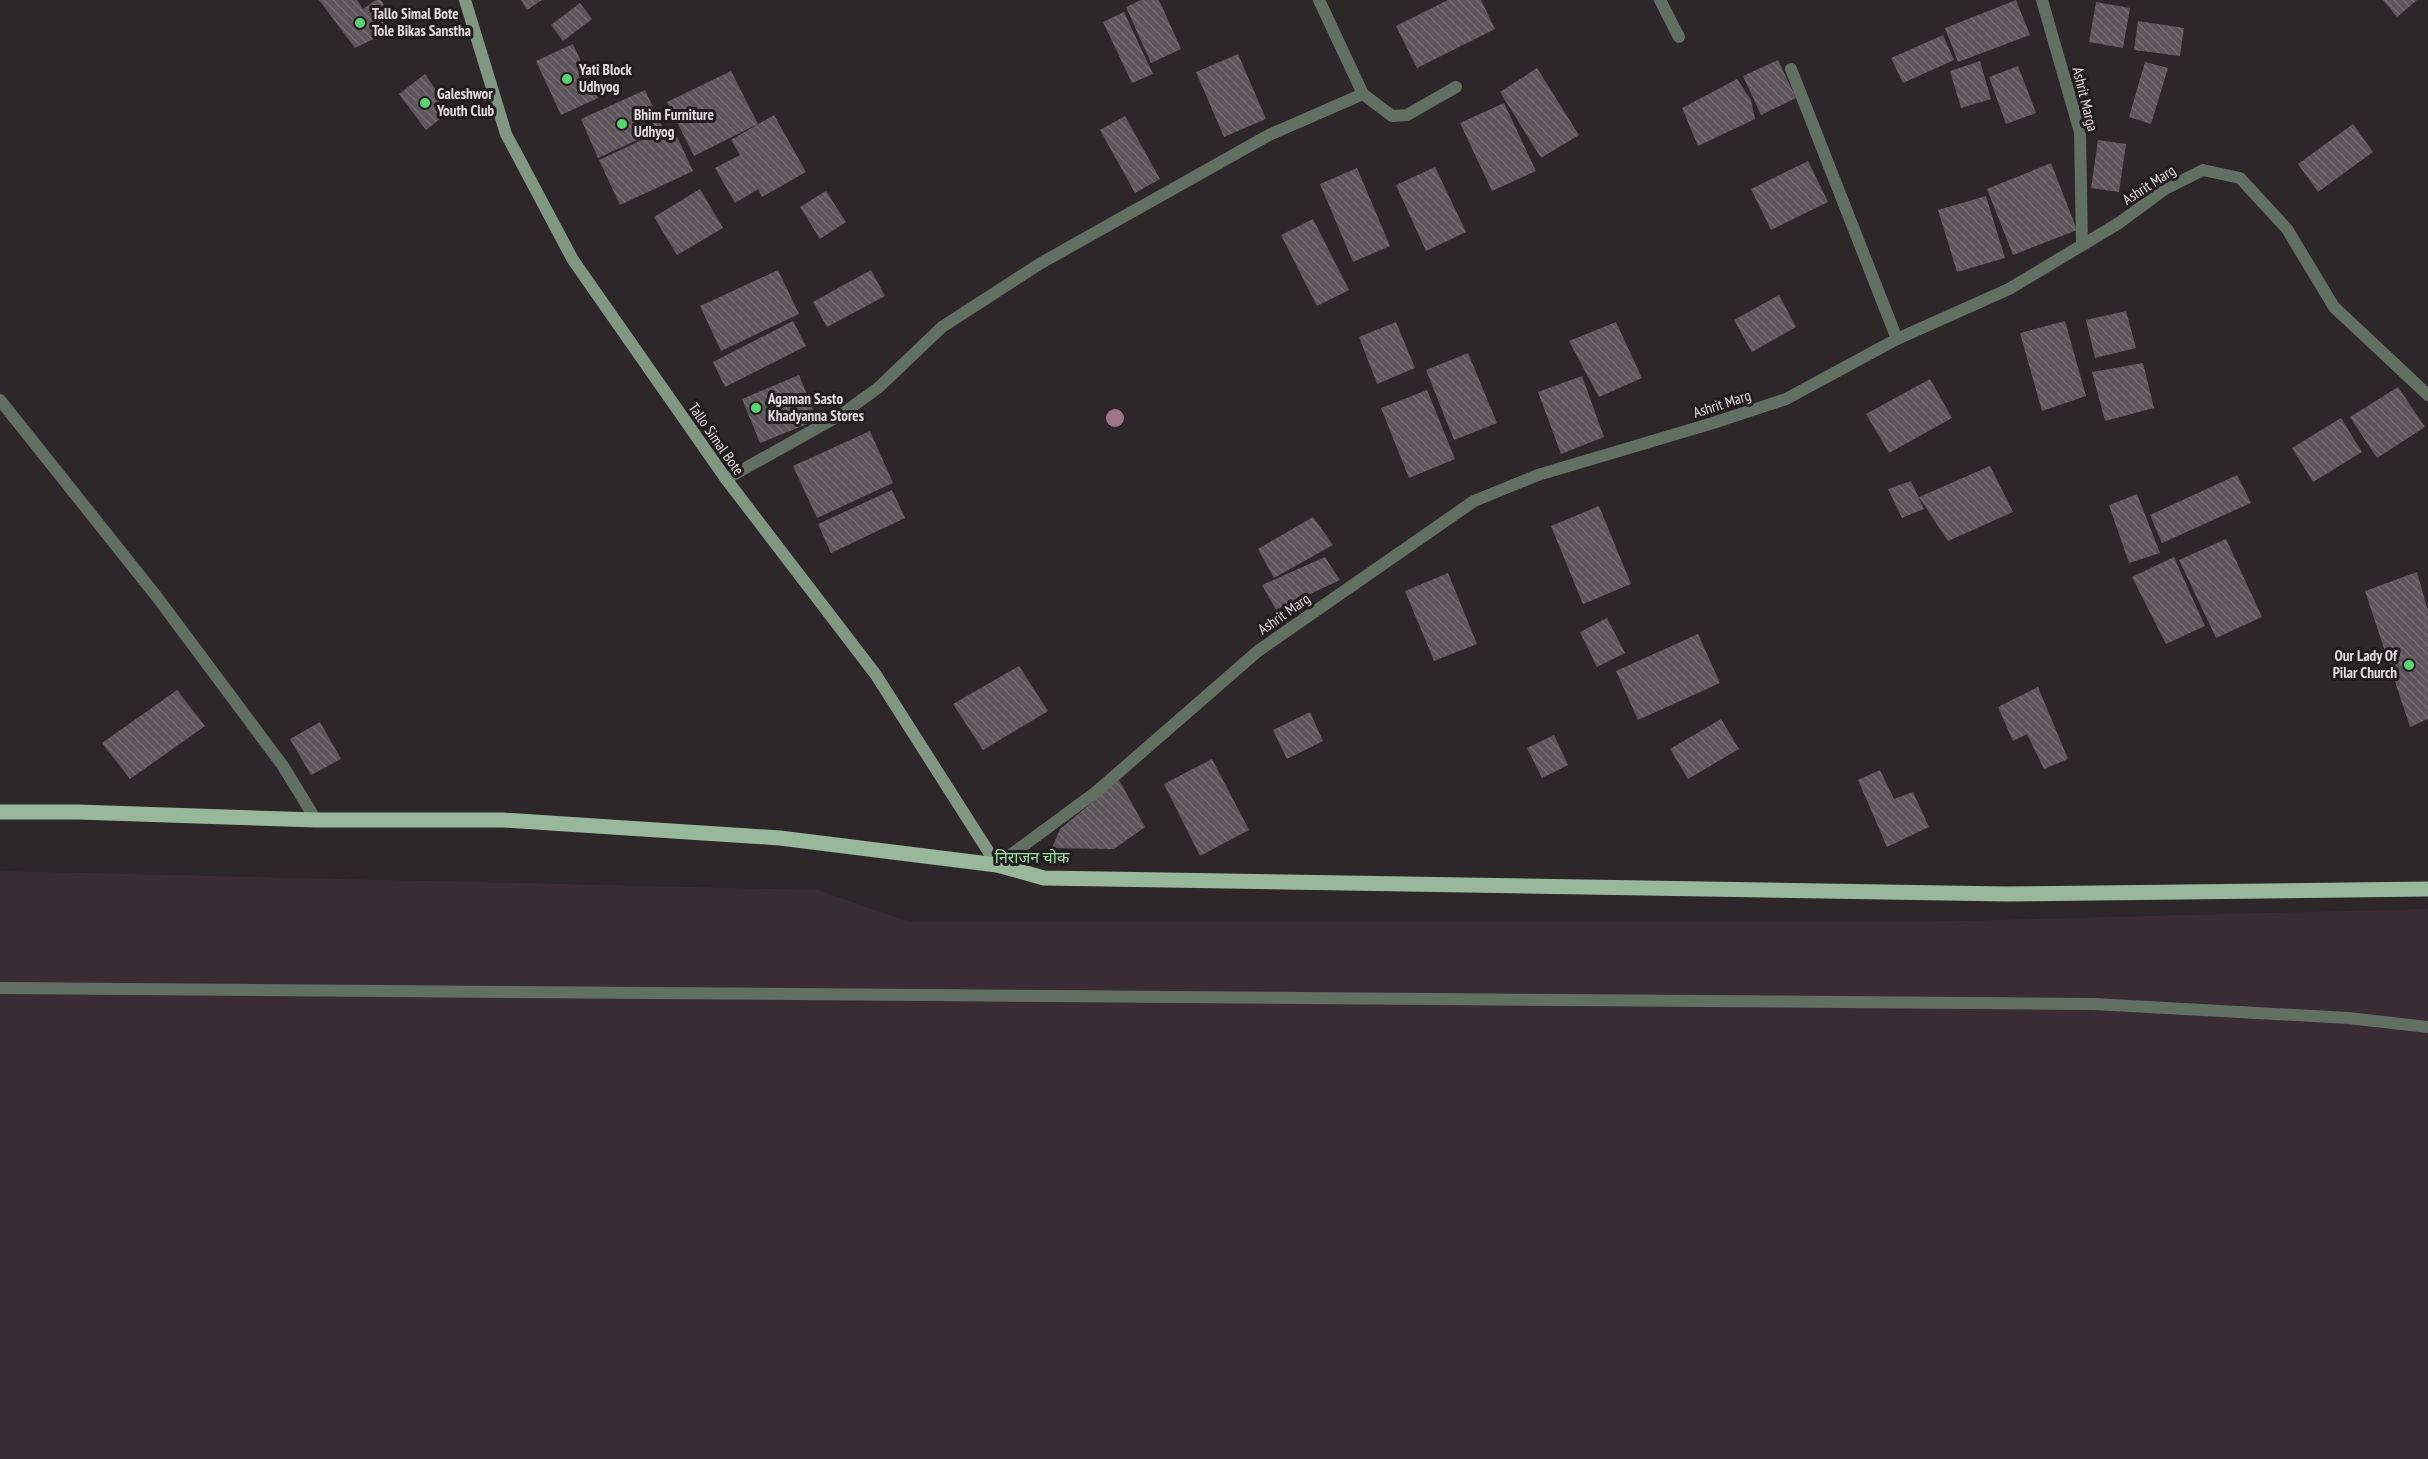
<svg xmlns="http://www.w3.org/2000/svg" width="2428" height="1459" viewBox="0 0 2428 1459" font-family="'PT Sans Narrow','Noto Sans Devanagari',sans-serif">
  <defs>
    <pattern id="building-back-hatch" width="6" height="6" patternUnits="userSpaceOnUse" patternTransform="scale(1.5)"><rect width="6" height="6" fill="#5e565a"/><path d="M-1 5l2 2M0 0l6 6M5-1l2 2" fill="none" stroke="#756e71"/></pattern>
  </defs>
  <rect width="100%" height="100%" fill="#2d272a"/>
  <path fill="#392c32" d="M0 871 818 890 909 922H1918L2428 909V1459H0Z"/>
  <path fill="url(#building-back-hatch)" d="M319 0H357L363 9 376 0H381L391 18 376 29 380 36 355 48Z
    M521 0H542L527 10Z
    M1141 0H1159L1181 49 1151 63 1126 7Z
    M1448 0H1481L1495 29 1417 68 1396 26Z
    M2016 0 2030 35 1958 62 1945 28Z
    M2383 0H2417L2397 17Z
    M2096 2 2130 8 2123 48 2089 42Z
    M580 3 592 19 563 41 551 25Z
    M1124 12 1153 74 1132 83 1103 22Z
    M2138 21 2184 28 2180 56 2134 50Z
    M1943 35 1954 60 1903 83 1891 58Z
    M573 44 598 98 561 115 536 61Z
    M1238 54 1266 119 1224 137 1196 72Z
    M1778 60 1796 98 1761 115 1743 76Z
    M1980 61 1991 99 1961 108 1950 71Z
    M2145 62 2168 68 2151 124 2129 117Z
    M2018 66 2036 113 2006 124 1989 77Z
    M1537 68 1579 135 1541 158 1500 92Z
    M731 71 758 124 694 156 667 102Z
    M425 74 450 111 426 130 399 94Z
    M1737 79 1751 100 1755 119 1698 146 1682 108Z
    M645 90 663 128 598 158 581 119Z
    M1504 103 1536 171 1492 191 1460 123Z
    M774 115 806 172 762 197 758 189 735 203 715 168 740 155 731 140Z
    M1125 116 1160 179 1135 193 1100 130Z
    M2353 124 2373 152 2318 192 2298 164Z
    M672 126 693 171 620 205 599 160Z
    M2098 140 2126 144 2119 192 2091 188Z
    M1808 161 1828 202 1771 230 1751 189Z
    M2051 163 2077 230 2013 255 1987 189Z
    M1435 167 1466 232 1426 251 1396 185Z
    M1357 168 1390 246 1353 262 1320 184Z
    M700 189 723 228 677 255 654 217Z
    M826 191 846 222 820 239 800 207Z
    M1986 196 2005 258 1957 272 1938 210Z
    M1313 219 1349 290 1317 306 1281 235Z
    M778 270 799 314 721 351 700 306Z
    M871 270 885 296 827 327 813 302Z
    M1779 295 1796 327 1752 352 1734 320Z
    M2126 311 2136 348 2095 358 2086 320Z
    M793 321 806 346 725 387 713 362Z
    M2065 321 2086 396 2042 411 2020 333Z
    M1396 322 1415 368 1377 384 1359 337Z
    M1616 322 1642 378 1599 397 1569 341Z
    M1468 353 1497 423 1454 440 1426 370Z
    M2143 363 2154 408 2105 421 2092 372Z
    M799 375 817 420 760 443 742 399Z
    M1582 376 1604 437 1561 454 1538 392Z
    M1930 379 1952 418 1889 453 1866 414Z
    M2398 387 2425 427 2377 458 2350 417Z
    M1427 390 1455 459 1409 478 1381 408Z
    M2341 418 2362 452 2313 482 2292 448Z
    M870 431 893 483 817 518 793 466Z
    M1990 466 2013 512 1948 541 1919 497Z
    M2237 475 2251 503 2162 543 2150 515Z
    M1911 481 1924 509 1902 518 1888 489Z
    M892 490 905 518 831 553 818 524Z
    M2137 494 2160 553 2129 563 2109 505Z
    M1599 506 1631 584 1583 604 1551 526Z
    M1313 517 1333 545 1274 578 1258 549Z
    M2226 539 2262 617 2216 638 2179 560Z
    M1325 557 1340 580 1276 610 1262 585Z
    M2174 557 2205 626 2166 644 2132 577Z
    M2417 572 2428 611V719L2410 727 2365 591Z
    M1448 573 1477 644 1434 661 1405 591Z
    M1607 618 1625 653 1597 667 1580 632Z
    M1698 634 1720 683 1638 720 1616 671Z
    M1019 666 1048 711 983 750 953 704Z
    M2038 687 2068 759 2044 769 2027 734 2013 741 1998 707Z
    M177 690 205 726 130 779 102 743Z
    M1310 712 1323 741 1287 759 1273 730Z
    M1721 719 1739 749 1688 779 1670 749Z
    M320 722 341 759 311 775 290 739Z
    M1554 735 1568 765 1542 778 1527 748Z
    M1212 759 1249 830 1200 856 1164 784Z
    M1880 770 1894 799 1913 792 1929 827 1887 847 1858 780Z
    M1119 780 1145 827 1114 849 1052 848 1060 829Z"/>
  <g fill="none" stroke-linecap="round" stroke-linejoin="round">
    <path stroke="#617062" stroke-width="12" d="M0 400 157 597 283 766 316 820
      M0 988 2094 1004 2348 1018 2428 1027"/>
    <path stroke="#617062" stroke-width="12" d="M1319 0 1363 94
      M1660 0 1679 37
      M2042 0 2080 132 2082 244
      M1791 69 1897 339
      M726 479 842 414 878 388 942 327 1041 263 1269 135 1363 94 1392 116 1407 115 1456 87
      M997 865 1096 792 1258 651 1474 501 1538 475 1713 423 1786 399 1897 339 2009 289 2119 223 2165 189 2203 170 2240 178 2287 229 2334 307 2428 395"/>
    <path stroke="#809882" stroke-width="12" d="M465 0 506 134 573 260 726 479 876 675 997 865"/>
    <path stroke="#98b79b" stroke-width="15" d="M0 812H78L316 820H503L780 838 997 865 1044 878 2006 894 2428 889"/>
  </g>
  <circle fill="#9e7589" cx="1115" cy="418" r="9"/>
  <g fill="#58d570" stroke="#241d20" stroke-width="2">
    <circle cx="360" cy="23" r="6"/>
    <circle cx="567" cy="79" r="6"/>
    <circle cx="425" cy="103" r="6"/>
    <circle cx="622" cy="124" r="6"/>
    <circle cx="756" cy="408" r="6"/>
    <circle cx="2409" cy="665" r="6"/>
  </g>
  <g text-anchor="middle" stroke-width="6" stroke-linejoin="round" paint-order="stroke">
    <g font-size="15" font-weight="bold" fill="#e2dddf" stroke="#241d20" text-anchor="start">
      <text x="372" y="19">Tallo Simal Bote<tspan x="372" dy="17">Tole Bikas Sanstha</tspan></text>
      <text x="579" y="75">Yati Block<tspan x="579" dy="17">Udhyog</tspan></text>
      <text x="437" y="99">Galeshwor<tspan x="437" dy="17">Youth Club</tspan></text>
      <text x="634" y="120">Bhim Furniture<tspan x="634" dy="17">Udhyog</tspan></text>
      <text x="768" y="404">Agaman Sasto<tspan x="768" dy="17">Khadyanna Stores</tspan></text>
      <text x="2397" y="661" text-anchor="end">Our Lady Of<tspan x="2397" dy="17">Pilar Church</tspan></text>
    </g>
    <g font-size="15" fill="#e2dddf" stroke="#241d20">
      <text transform="translate(2085 99) rotate(76)" y="5">Ashrit Marga</text>
      <text transform="translate(2149 185) rotate(-33)" y="5">Ashrit Marg</text>
      <text transform="translate(1722 404) rotate(-18)" y="5">Ashrit Marg</text>
      <text transform="translate(716 439) rotate(55)" y="5">Tallo Simal Bote</text>
      <text transform="translate(1284 614) rotate(-35)" y="5">Ashrit Marg</text>
    </g>
    <g font-size="16" fill="#9fdea6" stroke="#241d20">
      <text x="1032" y="863">निराजन चोक</text>
    </g>
  </g>
</svg>
